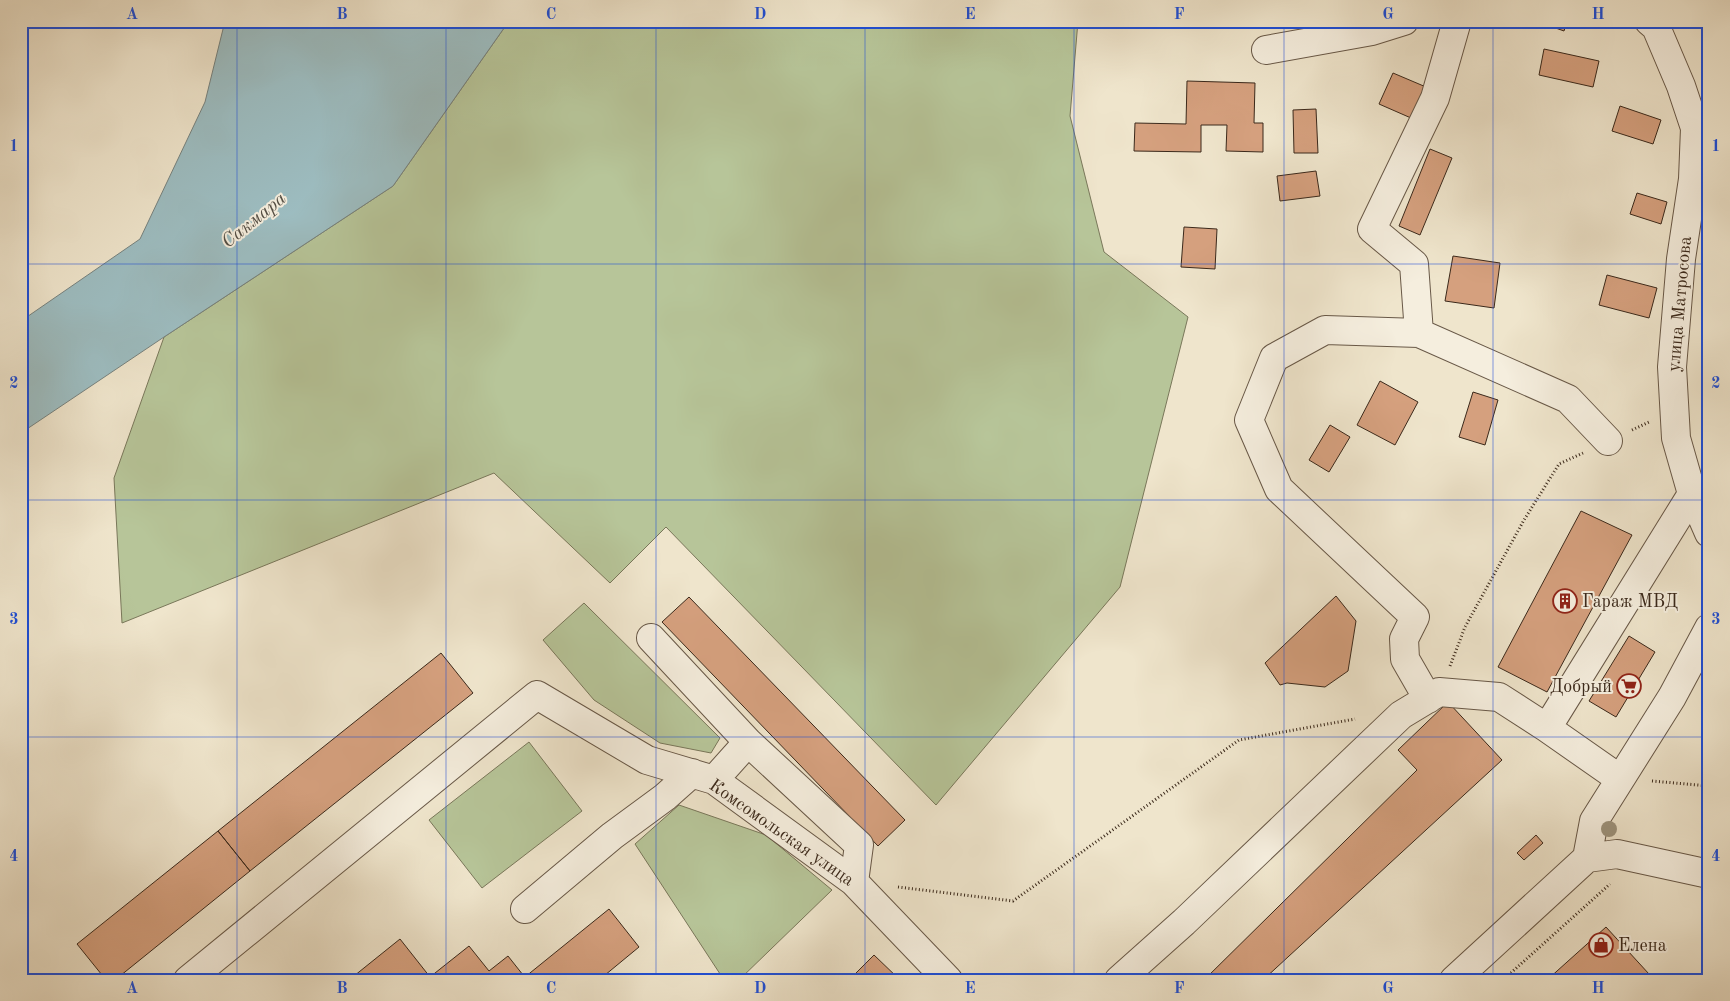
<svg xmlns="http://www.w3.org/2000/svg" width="1730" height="1001" viewBox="0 0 1730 1001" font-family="'Old Standard TT',serif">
  <rect width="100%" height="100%" fill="#efe5cc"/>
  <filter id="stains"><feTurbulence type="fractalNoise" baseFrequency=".004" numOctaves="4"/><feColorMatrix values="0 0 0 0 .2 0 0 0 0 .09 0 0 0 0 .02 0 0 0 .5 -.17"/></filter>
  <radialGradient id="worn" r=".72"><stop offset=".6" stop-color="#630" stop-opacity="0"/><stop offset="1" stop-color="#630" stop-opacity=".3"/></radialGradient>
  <path fill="#b7c599" stroke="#79775a" d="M509 21H1078L1070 116 1104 252 1188 317 1120 587 936 805 666 527 610 583 494 473 122 623 114 478 164 337 393 186Z
    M584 603 720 738 711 753 660 743 594 700 543 640Z
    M529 742 582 811 482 888 429 820Z
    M679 805 766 835 832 890 739 980H724L635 844Z"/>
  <path fill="#9dbdc1" stroke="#76827f" d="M225 21H509L393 186 164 337 21 433V321L140 239 205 102Z"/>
  <path fill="#d5a07e" stroke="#3b291b" d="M1536 21H1567L1564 31Z
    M1544 49 1599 61 1593 87 1539 75Z
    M1393 73 1426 87 1411 118 1379 104Z
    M1187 81 1255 83 1254 123H1263V152L1226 151 1227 125H1201V152L1134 151 1135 123 1186 124Z
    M1620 106 1661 120 1653 144 1612 131Z
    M1316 109 1318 153H1294L1293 110Z
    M1430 149 1452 158 1420 235 1399 226Z
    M1316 171 1320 196 1280 201 1277 176Z
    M1637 193 1667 202 1661 224 1630 214Z
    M1184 227 1217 229 1215 269 1181 267Z
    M1453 256 1500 263 1494 308 1445 301Z
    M1607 275 1657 288 1649 318 1599 305Z
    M1709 289V310L1702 308Z
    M1380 381 1418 402 1395 445 1357 425Z
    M1473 392 1498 400 1485 445 1459 437Z
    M1330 425 1350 437 1329 472 1309 460Z
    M1581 511 1632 535 1547 692 1498 667Z
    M1336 596 1356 621 1348 671 1325 687 1287 683 1280 685 1265 663Z
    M689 597 905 820 878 846 662 622Z
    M1629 636 1655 652 1616 717 1589 701Z
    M441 653 473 693 250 871 218 831Z
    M1448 702 1502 760 1263 980H1204L1417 770 1398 750Z
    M218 831 250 871 115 980H106L77 944Z
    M1536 835 1543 843 1524 860 1517 853Z
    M609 909 639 947 599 980H527L525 977Z
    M1606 927 1649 974 1643 980H1547Z
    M400 939 430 977 426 980H349Z
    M469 946 489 971 508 956 527 980H432L430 977Z
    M874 955 900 980H849Z"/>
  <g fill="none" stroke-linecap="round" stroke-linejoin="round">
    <g stroke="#685847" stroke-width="30">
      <path id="minor" d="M1649 21 1656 27 1681 86 1695 128 1693 179 1681 259 1672 367 1676 438 1692 494 1709 533
        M1266 50 1372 31 1404 21
        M1419 333 1414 264 1372 229 1435 98 1457 21
        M651 638 748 742 714 780
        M1428 699 1405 659 1404 639 1415 617 1279 489 1249 420 1274 358 1325 330 1419 333 1568 399 1608 441
        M1547 728 1692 494
        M748 742 859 845 854 882
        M1587 858 1594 821 1672 697 1709 628
        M525 909 612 836 665 797 692 773
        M188 980 537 695 647 760 714 780 854 882 948 980
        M1119 980 1184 922 1401 715 1439 692 1499 697 1547 728 1620 779
        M1454 980 1587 858 1617 854 1709 874"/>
    </g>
    <path stroke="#3b291b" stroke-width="3" stroke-dasharray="1 2.5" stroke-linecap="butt" d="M1632 430 1649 422
      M1450 666 1465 627 1524 520 1559 464 1583 453
      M1652 781 1709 786
      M898 887 1013 901 1239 740 1355 719
      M1503 980 1610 884"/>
    <use href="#minor" stroke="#f5eede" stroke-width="28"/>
  </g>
  <circle fill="#9d937c" cx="1609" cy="829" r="8"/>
  <path fill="none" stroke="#1d4ed8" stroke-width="1" stroke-opacity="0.55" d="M237 21V980M446 21V980M656 21V980M865 21V980M1074 21V980M1284 21V980M1493 21V980M21 264H1709M21 500H1709M21 737H1709"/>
  <defs>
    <g id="building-ring" transform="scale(1.25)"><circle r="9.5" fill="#f5eede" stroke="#8f2418" stroke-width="1.5"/><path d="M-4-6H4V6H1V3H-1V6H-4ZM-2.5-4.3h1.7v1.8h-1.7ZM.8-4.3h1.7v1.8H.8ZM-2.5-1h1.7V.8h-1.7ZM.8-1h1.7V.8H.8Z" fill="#8f2418"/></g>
    <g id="supermarket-ring" transform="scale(1.25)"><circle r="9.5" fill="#f5eede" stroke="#8f2418" stroke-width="1.5"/><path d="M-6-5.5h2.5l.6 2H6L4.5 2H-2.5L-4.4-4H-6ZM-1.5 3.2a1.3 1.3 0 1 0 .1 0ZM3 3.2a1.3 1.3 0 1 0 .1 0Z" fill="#8f2418"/></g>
    <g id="shop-ring" transform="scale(1.25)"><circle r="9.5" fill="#f5eede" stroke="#8f2418" stroke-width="1.5"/><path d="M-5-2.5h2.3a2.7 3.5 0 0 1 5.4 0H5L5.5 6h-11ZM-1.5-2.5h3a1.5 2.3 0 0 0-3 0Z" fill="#8f2418"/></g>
  </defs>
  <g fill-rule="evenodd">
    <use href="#building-ring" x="1565" y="601"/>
    <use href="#supermarket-ring" x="1629" y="686"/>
    <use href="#shop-ring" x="1601" y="945"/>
  </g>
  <g text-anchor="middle" stroke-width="4" stroke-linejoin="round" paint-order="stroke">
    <g font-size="18" fill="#3b291b" stroke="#f5eede">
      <text transform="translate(1679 304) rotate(-85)" y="6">улица Матросова</text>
      <text transform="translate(782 832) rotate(35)" y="6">Комсомольская улица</text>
    </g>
    <g font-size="18" fill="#3b291b" stroke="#f5eede" text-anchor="start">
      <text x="1582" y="607">Гараж МВД</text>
      <text x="1612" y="692" text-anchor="end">Добрый</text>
      <text x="1618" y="951">Елена</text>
    </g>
    <g font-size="19" font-style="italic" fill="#544e44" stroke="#f5eede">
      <text transform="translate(253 219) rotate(-39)" y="7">Сакмара</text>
    </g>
  </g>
  <rect width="1730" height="1001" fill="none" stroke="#efe5cc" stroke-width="55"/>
  <rect x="28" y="28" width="1674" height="946" fill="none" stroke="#1d4ed8" stroke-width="2"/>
  <g font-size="16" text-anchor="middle" font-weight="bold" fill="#1d4ed8">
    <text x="132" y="19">A</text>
    <text x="342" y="19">B</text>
    <text x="551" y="19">C</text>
    <text x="760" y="19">D</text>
    <text x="970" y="19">E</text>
    <text x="1179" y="19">F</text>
    <text x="1388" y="19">G</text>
    <text x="1598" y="19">H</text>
    <text x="14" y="151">1</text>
    <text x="1716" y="151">1</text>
    <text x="14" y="388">2</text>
    <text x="1716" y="388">2</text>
    <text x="14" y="624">3</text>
    <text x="1716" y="624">3</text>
    <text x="14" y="861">4</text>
    <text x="1716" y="861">4</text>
    <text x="132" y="993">A</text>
    <text x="342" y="993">B</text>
    <text x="551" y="993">C</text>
    <text x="760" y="993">D</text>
    <text x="970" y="993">E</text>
    <text x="1179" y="993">F</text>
    <text x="1388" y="993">G</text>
    <text x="1598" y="993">H</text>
  </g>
  <rect width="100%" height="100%" filter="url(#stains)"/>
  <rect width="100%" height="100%" fill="url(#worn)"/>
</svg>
